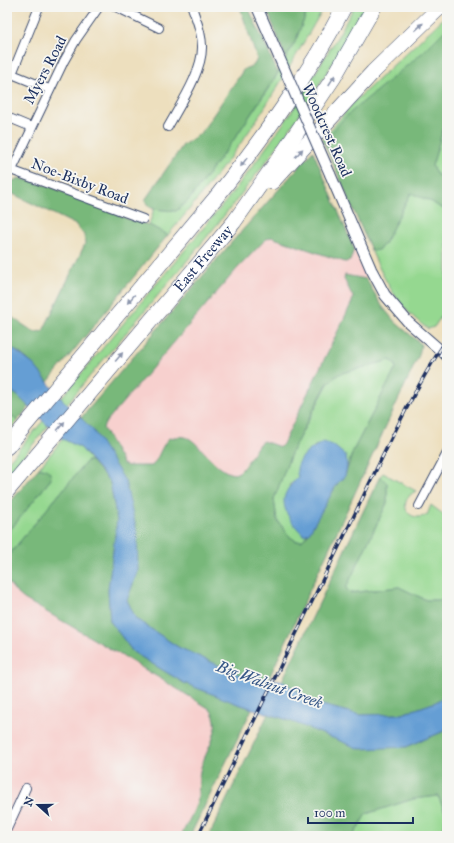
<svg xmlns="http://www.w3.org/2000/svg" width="454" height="843" viewBox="0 0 454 843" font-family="'IM FELL Great Primer',serif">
  <rect width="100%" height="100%" fill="#f6f6f2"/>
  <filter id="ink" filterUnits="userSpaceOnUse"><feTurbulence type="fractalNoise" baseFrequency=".025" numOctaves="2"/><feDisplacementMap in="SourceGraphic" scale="8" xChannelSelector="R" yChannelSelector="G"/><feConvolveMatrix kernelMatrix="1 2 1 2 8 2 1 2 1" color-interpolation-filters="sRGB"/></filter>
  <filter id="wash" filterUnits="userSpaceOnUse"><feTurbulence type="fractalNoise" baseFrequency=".012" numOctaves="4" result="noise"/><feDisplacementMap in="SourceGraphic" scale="16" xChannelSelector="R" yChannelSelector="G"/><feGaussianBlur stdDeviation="0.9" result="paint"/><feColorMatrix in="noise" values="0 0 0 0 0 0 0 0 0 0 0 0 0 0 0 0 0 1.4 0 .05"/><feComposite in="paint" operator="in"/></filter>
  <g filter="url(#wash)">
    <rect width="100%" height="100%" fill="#eddfbe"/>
    <path fill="#f7d0ce" d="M271 237 345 262 350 261 354 249 366 279 345 275 344 279 353 297 352 302 283 444 280 447 263 441 259 444 239 472 234 474 225 472 190 438 164 443 154 463 152 466H128L123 464 103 428 106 422 236 270 265 240Z
      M7 581 16 592 24 599 93 638 166 681 210 709 215 716V732L210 749 200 770 198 796 195 806 181 836H7Z"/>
    <path fill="#95d890" stroke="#588477" d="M309 7H324C297 54 271 101 240 144 217 176 192 206 168 235L149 225 154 209 176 211 189 200 235 138 274 80 295 42Z
      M354 7H365C333 65 297 122 256 175 196 254 129 327 67 404L61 398 226 201 252 167 289 116 338 36Z
      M447 15V28L422 53 326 139 325 145 322 140 355 101Z
      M447 116V169L441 176 437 175 432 166Z
      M411 193 432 202 441 208 447 209V308L434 327 428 329C398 307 386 283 371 250 377 252 380 249 384 244Z
      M390 360 395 364 396 368 353 451 347 467 346 456 316 445C303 456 297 459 298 477L289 485 304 535 309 533 302 541H296L289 536 277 520 274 499 292 451 328 384 338 374Z
      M13 416 17 421 7 433V423Z
      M43 421 48 426 7 476V463Z
      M63 439 81 448 91 461H87L7 557V534L51 479 43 468 38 469Z
      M383 473 416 491C396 501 407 524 427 515L431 505 447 517V598L443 600H426L399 587 350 593 346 588 387 503V483L380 476Z
      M438 796 446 814 443 836H353L366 814 413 799Z"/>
    <path fill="#78b87a" stroke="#4a746c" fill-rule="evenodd" d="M240 7H248L278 73 235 138 189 200 176 211 154 209 148 206 145 200 183 145 201 133 244 69 254 65 257 59Z
      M266 7H309L295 42 286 58Z
      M447 28V116L432 166 437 175 441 176 447 169V209L441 208 432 202 411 193 384 244C380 249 377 252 371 250L325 145 326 139 345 117 422 53Z
      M313 151 354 249 350 261 345 262 271 237 265 240 236 270 106 422 103 428 123 464 128 466H152C159 458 161 446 169 438 175 437 184 435 190 439 201 445 225 482 239 472 244 469 255 450 259 444L263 441 280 447 283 444 352 302 353 297 344 279 345 275 366 279 382 306 395 322 420 343 421 346 419 355 269 678 240 675 178 647 136 619 127 600 138 570 93 430 81 418 231 243ZM390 360 395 364 396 368 353 451 345 476 337 484 309 533 302 541H296L289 536 277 520 274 499 292 451 327 384 339 374Z
      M19 178 49 186 128 219 149 225 168 235 48 382C38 370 23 351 7 347V314L34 332 43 331 85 244 84 235 76 225 13 194 9 189 11 182Z
      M7 388 18 396 29 407 17 421 13 416 7 423Z
      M87 461H91L110 482 117 520 108 590 110 621 133 652 184 683 252 709 190 836H181C187 823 196 810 198 796 199 787 198 779 200 771 204 751 225 730 210 709 149 671 87 635 24 599L16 592 7 581V557Z
      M43 468C49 470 51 473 51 479L7 534V506L38 469Z
      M380 476 387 483V503L346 588 350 593 399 587 426 600H443L447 598V694L436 702 402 714 360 715 318 704 282 681Z
      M268 714 288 720 406 747 442 732 447 728V836H443L446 814 438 796 413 799 366 814 353 836H209Z"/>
    <path fill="#659ed4" stroke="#406699" d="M7 347 13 349 34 365 59 396 93 430 125 481 137 532 138 570 127 600 136 619 178 647 240 675 269 678 282 681 318 704 360 715 402 714 436 702 447 694V728L442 732 406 747 360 749 288 720 235 703 184 683 133 652 110 621 108 590 117 520 110 482 81 448 59 437 18 396 7 388Z
      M324 442 334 446 346 456 347 467 345 476 337 484 309 533 304 535C295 527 284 514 284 501 284 492 292 483 298 477 292 461 312 447 324 442Z"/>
  </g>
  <g filter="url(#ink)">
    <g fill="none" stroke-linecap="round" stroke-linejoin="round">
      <g stroke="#3a496c" stroke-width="10">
        <path id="minor" d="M116 7 159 28
          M7 72 49 89
          M12 74 39 7
          M7 117 31 127
          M168 127C180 105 203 71 202 46 202 32 196 19 192 7
          M8 169 143 219
          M12 170 64 61 76 40 99 7
          M419 506 447 453
          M7 829 26 788"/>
      </g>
      <g stroke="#3a496c" stroke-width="12">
        <path id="tertiary" d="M257 7 272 41
          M330 174 371 269 385 295 408 322 447 356"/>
      </g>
      <g stroke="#3a496c" stroke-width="16">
        <g id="motorway">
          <path d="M272 182 373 72 440 7"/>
          <path d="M7 447 218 195C264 136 310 73 344 7"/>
          <path id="s1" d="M7 491 234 222 287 147 334 77 374 7"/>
        </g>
      </g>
      <use href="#minor" stroke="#fff" stroke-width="8"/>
      <use href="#tertiary" stroke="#fff" stroke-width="10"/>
      <use href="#motorway" stroke="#fff" stroke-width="15"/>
      <g stroke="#1b2f5e" stroke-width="3.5">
        <path id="rail" d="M198 836C248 733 298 629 349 526 380 463 408 398 447 339"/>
      </g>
      <use href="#rail" stroke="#f6f6f2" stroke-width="2" stroke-dasharray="6" stroke-linecap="butt"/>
      <g stroke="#3a496c" stroke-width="12" stroke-linecap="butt">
        <path id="tertiary-bridge" d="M272 41 330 174"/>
      </g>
      <use href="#tertiary-bridge" stroke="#fff" stroke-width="10"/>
    </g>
    <defs><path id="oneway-solid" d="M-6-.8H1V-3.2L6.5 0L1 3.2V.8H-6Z"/></defs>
    <g fill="#8d97ae">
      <use href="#oneway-solid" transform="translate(419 27) rotate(-43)"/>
      <use href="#oneway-solid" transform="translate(332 80) rotate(-57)"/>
      <use href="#oneway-solid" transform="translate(299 153) rotate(-48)"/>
      <use href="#oneway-solid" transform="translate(244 162) rotate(126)"/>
      <use href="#oneway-solid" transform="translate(131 299) rotate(130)"/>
      <use href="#oneway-solid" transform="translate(119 357) rotate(-50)"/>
      <use href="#oneway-solid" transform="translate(61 426) rotate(-50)"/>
    </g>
  </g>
  <g text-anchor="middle" stroke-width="3.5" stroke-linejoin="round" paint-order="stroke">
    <g font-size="15" fill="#1b2f5e" stroke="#f6f6f2">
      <text transform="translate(45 70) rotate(-62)" y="5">Myers Road</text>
      <text transform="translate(327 130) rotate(66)" y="5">Woodcrest Road</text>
      <text transform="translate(80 181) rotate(21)" y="5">Noe-Bixby Road</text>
      <text dy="5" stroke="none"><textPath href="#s1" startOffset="304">East Freeway</textPath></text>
    </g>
    <g font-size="16" font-style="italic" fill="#355687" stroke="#f6f6f2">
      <text transform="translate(270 684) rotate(20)" y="6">Big Walnut Creek</text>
    </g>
  </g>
  <rect width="454" height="843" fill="none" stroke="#f6f6f2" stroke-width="24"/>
  <g transform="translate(38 805) rotate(291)" stroke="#f6f6f2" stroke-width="3" paint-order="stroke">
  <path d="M0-3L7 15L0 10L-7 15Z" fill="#1b2f5e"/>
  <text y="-6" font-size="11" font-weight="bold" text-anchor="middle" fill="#1b2f5e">N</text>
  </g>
  <path d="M308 817v6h105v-6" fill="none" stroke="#1b2f5e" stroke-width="2"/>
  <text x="314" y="817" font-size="12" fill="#1b2f5e" stroke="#f6f6f2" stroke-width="3" paint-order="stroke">100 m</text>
</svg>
